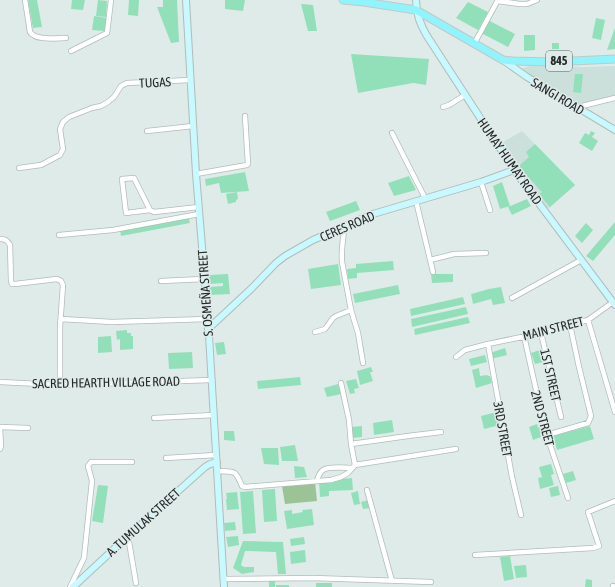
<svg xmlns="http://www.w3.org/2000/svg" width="615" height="587" viewBox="0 0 615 587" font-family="'Asap Condensed',sans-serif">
  <rect width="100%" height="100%" fill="#dfebe9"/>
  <path fill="#cbdfdb" d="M530 66 584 67 615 66V97L580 104 520 69Z
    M522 131 575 185 548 209 515 166 500 144Z"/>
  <path fill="#9bc396" d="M315 482 317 501 285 504 282 486Z"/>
  <path fill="#92e0ba" d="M28 0H37L42 27 33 28Z
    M72 0H85L83 10 71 9Z
    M98 0 107 1 106 17 96 16Z
    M129 0H139L138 16 128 15Z
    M163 0H177L179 42 171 43 157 7H163Z
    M225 0H245L243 11 225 9Z
    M468 2 488 12 478 30 456 18Z
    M301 4 313 5 317 31H308Z
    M94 16 107 18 105 31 92 30Z
    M596 18 605 20 601 40 592 38Z
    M488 20 515 34 508 47 481 33Z
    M615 28V49L607 50Z
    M524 35H535V50L524 51Z
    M552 43H559V49H552Z
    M351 54 429 59 426 85 413 83 358 93Z
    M575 74H583L581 93 573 92Z
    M591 131 595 133 592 137 598 141 592 151 579 143 585 133 589 135Z
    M535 144 575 185 550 207 539 194 542 192 521 169 520 165 529 157 526 152Z
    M245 172 249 191 221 193 219 183 206 186 205 179Z
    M409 176 416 190 394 196 388 183Z
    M502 182 510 206 500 209 493 186Z
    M237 192 238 199 236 200V202L228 204 226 194Z
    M527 199 531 206 512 215 508 207Z
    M356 201 360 210 330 221 326 212Z
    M188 216 190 223 121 236 120 229Z
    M615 222V235L593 261 586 256Z
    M586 223 593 230 582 243 575 236Z
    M393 261 394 270 357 273V278L348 279 347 269 356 268V264Z
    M338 264 341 285 311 289 308 269Z
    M228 274 230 294 210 295V287L223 286V283L209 284V275Z
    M431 274H453V282L432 283Z
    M398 285 400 294 355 303 353 294Z
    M501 287 505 303 493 305 491 299 473 304 471 294 489 289 491 297 489 289Z
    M463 297 465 304 411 316 410 309Z
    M466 307 468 314 412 327 411 319Z
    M468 317 470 323 415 335 414 329Z
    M127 330V333H131V336H133V349L120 350V339L117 340 116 331Z
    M111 336 112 352 98 353V337Z
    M224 342 226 354 217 355 215 343Z
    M505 348 507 355 491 359 490 353Z
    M543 349 547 361 535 364 531 353Z
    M192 352 193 368 169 369 168 353Z
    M485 355 487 362 471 366 469 359Z
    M371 367 373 372H370L373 381 360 385 357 371Z
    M479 368 480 376 487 375 488 376H490L492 383 476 388 472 370Z
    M300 377 301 385 258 389 257 381Z
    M356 379 359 388 354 389 355 393 350 394 346 381Z
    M338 384 341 394 327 397 324 388Z
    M497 412 500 425 484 429 481 416Z
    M392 420 394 432 374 435 373 423Z
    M537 424 538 428 540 427 542 433 540 434 541 437 533 440 529 427Z
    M362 426V437L352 438V427Z
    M590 426 594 439 557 450 553 436Z
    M224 431H234L235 441 224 440Z
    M295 445 298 461H282L280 447Z
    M261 448H278L279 465 264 464Z
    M551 464 554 474 551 475 554 485 540 489 538 478 542 477 539 467Z
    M294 466 304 467 307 477 295 478Z
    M573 471 576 480 566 483 563 474Z
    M352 478 353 490 329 491V496L320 497 319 481Z
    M98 485 108 486 103 523 92 521Z
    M558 486 560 495 551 497 549 488Z
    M275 489 277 521 264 522 262 490Z
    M253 491 256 533 243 534 240 492Z
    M358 491 360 504 354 505 351 493Z
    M237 492 239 509 227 510 226 499H227L226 493Z
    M368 500 370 508 363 509 361 502Z
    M312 509 314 525 287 529 284 511 292 510V514L303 512 302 510Z
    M235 522 236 530 225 531 224 523Z
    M238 536 239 545 228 547 226 537Z
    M304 537 305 544 291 546 290 539Z
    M243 541 283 542 286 574H278L276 552 245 551 241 565 244 567H254V572L242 574 233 568Z
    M305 550 306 562 291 564 290 552Z
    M510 556 514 579 504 581 500 557Z
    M526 565 527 577 516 578 514 566Z
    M586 579 592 580V587H585Z
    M269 580H275V587H269Z
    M316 583H332V587H316Z
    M276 585H289V587H276Z"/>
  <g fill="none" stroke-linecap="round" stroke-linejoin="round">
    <g stroke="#b1bcba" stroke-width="6">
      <path id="street" d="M25 0 30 32C36 41 56 38 66 38
        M498 1 520 4H527L537 0
        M474 44 498 0
        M71 51 107 33 111 0
        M443 107 449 105 465 95
        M578 107 615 98
        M147 131 193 126
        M392 133 425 198
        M19 168 41 165 60 155 63 149 60 129 63 122 69 117 92 108 101 106 108 102 114 97 121 86 127 83 190 80
        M196 174 247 165 248 164 245 116
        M481 182 490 210
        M416 201 433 272
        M150 210 126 213 122 179 134 178 150 210 154 212 199 207
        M345 225C343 237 341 250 342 262L351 310 358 333 363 363
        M59 235 113 230 199 214
        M0 239C5 239 7 240 10 245L11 281 12 284H15L57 279 61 281 63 285 60 327V385
        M430 260 454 254 486 253
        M161 281 204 279
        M512 298 581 260
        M61 319 112 322 208 319
        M588 320 615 412
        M315 332 325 329 333 318 336 316 351 310
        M541 333 561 417
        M524 336 545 430 568 498
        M488 344 512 477 521 515
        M456 357 465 350 488 344 541 333 588 320 613 302
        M0 382 60 385 212 380
        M341 383 349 420 351 444 355 465
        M154 418 214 415
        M0 427 28 428
        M0 429 1 446 0 449
        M547 435 588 423 591 416 579 367 570 325
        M351 444 408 436 441 432
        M166 458 216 455
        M217 471C235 472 235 469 242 486L245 487 331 480 341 477 348 473 355 465 456 449
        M317 481C318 477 320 472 323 470 328 466 346 468 352 468
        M367 490 392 581
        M128 536 136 583
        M475 555 593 548 599 546 588 512 615 501
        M223 579 313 578 431 582
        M613 586 615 587
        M70 587 84 558 92 481 88 466 91 462H132"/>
    </g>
    <g stroke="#b1bcba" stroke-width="8">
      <path id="secondary" d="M186 0 196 174 208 319 224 587
        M416 0C416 14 420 24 427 36L514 170 615 305
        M503 60 527 77 615 130
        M208 329 252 288 276 263 285 256 313 240 373 214 481 182 514 170
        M73 587 128 536 205 467 210 464 217 462"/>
    </g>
    <g stroke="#c6c7c7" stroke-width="9">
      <path id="primary" d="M343 0 364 2 416 10 503 60 513 61 552 62 615 59"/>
    </g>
    <use href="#street" stroke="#fff" stroke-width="4.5"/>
    <use href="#secondary" stroke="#c7f9fe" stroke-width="6"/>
    <use href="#primary" stroke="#8ff4fc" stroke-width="7"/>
  </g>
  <g text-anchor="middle" stroke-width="3" stroke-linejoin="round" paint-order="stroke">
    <rect fill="#dfebe9" stroke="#5d6363" stroke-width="1" x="546" y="51" width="26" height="20" rx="3"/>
    <g font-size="12" font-weight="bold" fill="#252929">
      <text x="559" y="65">845</text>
    </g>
    <g font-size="13" fill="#252929" stroke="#dfebe9">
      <text transform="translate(155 82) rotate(-3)" y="5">TUGAS</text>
      <text transform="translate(558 96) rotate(31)" y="5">SANGI ROAD</text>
      <text transform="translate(510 161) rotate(55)" y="5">HUMAY HUMAY ROAD</text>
      <text transform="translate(347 226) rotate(-23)" y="5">CERES ROAD</text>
      <text transform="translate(205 293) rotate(-94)" y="5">S. OSMEÑA STREET</text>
      <text transform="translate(553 328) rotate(-14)" y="5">MAIN STREET</text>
      <text transform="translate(551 375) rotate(77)" y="5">1ST STREET</text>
      <text transform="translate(106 382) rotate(-1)" y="5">SACRED HEARTH VILLAGE ROAD</text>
      <text transform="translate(543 418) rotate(75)" y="5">2ND STREET</text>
      <text transform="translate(503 429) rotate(80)" y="5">3RD STREET</text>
      <text transform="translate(143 522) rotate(-42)" y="5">A. TUMULAK STREET</text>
    </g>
  </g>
</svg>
